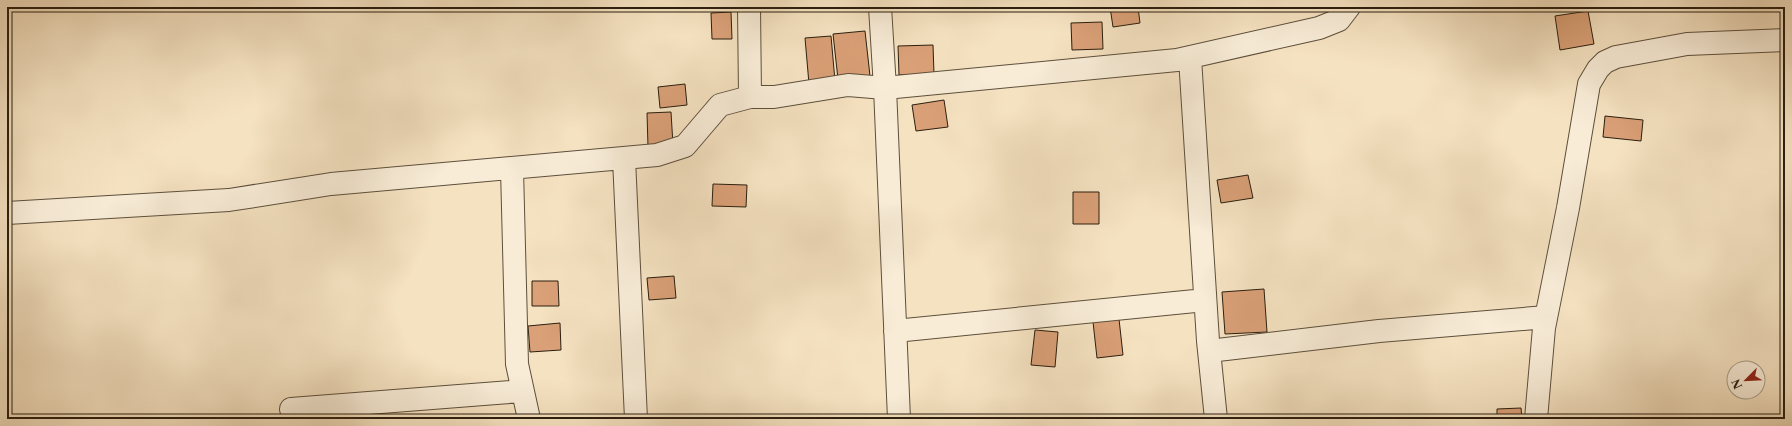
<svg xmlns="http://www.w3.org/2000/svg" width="1792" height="426" viewBox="0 0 1792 426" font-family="'Libre Caslon Text',serif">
  <rect width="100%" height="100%" fill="#f5e2c1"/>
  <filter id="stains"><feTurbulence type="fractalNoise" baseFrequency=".005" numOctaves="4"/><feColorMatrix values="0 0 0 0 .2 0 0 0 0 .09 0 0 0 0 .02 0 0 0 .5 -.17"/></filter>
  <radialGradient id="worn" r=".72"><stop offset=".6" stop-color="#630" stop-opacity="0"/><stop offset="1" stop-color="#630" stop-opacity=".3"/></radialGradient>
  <path fill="#daa077" stroke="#2a1e0f" d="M1110 7H1138L1140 23 1113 27Z
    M1588 11 1594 44 1560 50 1555 16Z
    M731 12 732 39H712L711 13Z
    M1102 22 1103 49 1072 50 1071 23Z
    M865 31 870 76 838 79 833 34Z
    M831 36 835 81 809 84 805 38Z
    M933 45 934 74 899 75 898 46Z
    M685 84 687 105 660 108 658 87Z
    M944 100 948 127 916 131 912 105Z
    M671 112 673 145 648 147 647 113Z
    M1605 116 1643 120 1641 141 1603 137Z
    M1248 175 1253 198 1221 203 1217 180Z
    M713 184 747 185 746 207 712 206Z
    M1073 192H1099V224H1073Z
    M674 276 676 298 649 300 647 278Z
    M532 281H558L559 306H532Z
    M1264 289 1267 332 1225 334 1222 292Z
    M1119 319 1123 355 1097 358 1093 322Z
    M560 323 561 350 530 352 528 326Z
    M1035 330 1058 332 1055 367 1031 365Z
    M1521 408 1522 419H1497V409Z"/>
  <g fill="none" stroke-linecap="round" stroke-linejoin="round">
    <g stroke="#5d4f3c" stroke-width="24">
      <path id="minor" d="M749 7 750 97
        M880 7 885 88 1177 60 1319 28 1339 20 1349 7
        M1190 58 1208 341 1216 419
        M624 159 636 419
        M512 169 517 364 529 419
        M7 213 229 200 331 184 657 155 685 146 720 105 750 97H774L848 85 885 88 899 419
        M895 331 1205 300
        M1209 351 1379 331 1546 317
        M291 409 522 391
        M1536 419 1544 328 1568 208 1589 84 1598 69 1605 62 1616 57 1687 44 1785 40"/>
    </g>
    <use href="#minor" stroke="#f8ecd7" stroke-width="22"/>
  </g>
  <rect width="1792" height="426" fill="none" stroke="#f5e2c1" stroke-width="24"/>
  <rect x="8" y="8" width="1776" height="410" fill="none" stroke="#2a1e0f" stroke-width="2"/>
  <rect x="12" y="12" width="1768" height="402" fill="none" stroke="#2a1e0f"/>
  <g transform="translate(1746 380) rotate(246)"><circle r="19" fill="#f8ecd7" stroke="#a69a87"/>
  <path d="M0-3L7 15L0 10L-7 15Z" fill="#8f2418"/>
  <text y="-6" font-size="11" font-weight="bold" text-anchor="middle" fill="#2a1e0f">N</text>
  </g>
  <rect width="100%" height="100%" filter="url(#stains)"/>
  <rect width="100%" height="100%" fill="url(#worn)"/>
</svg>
